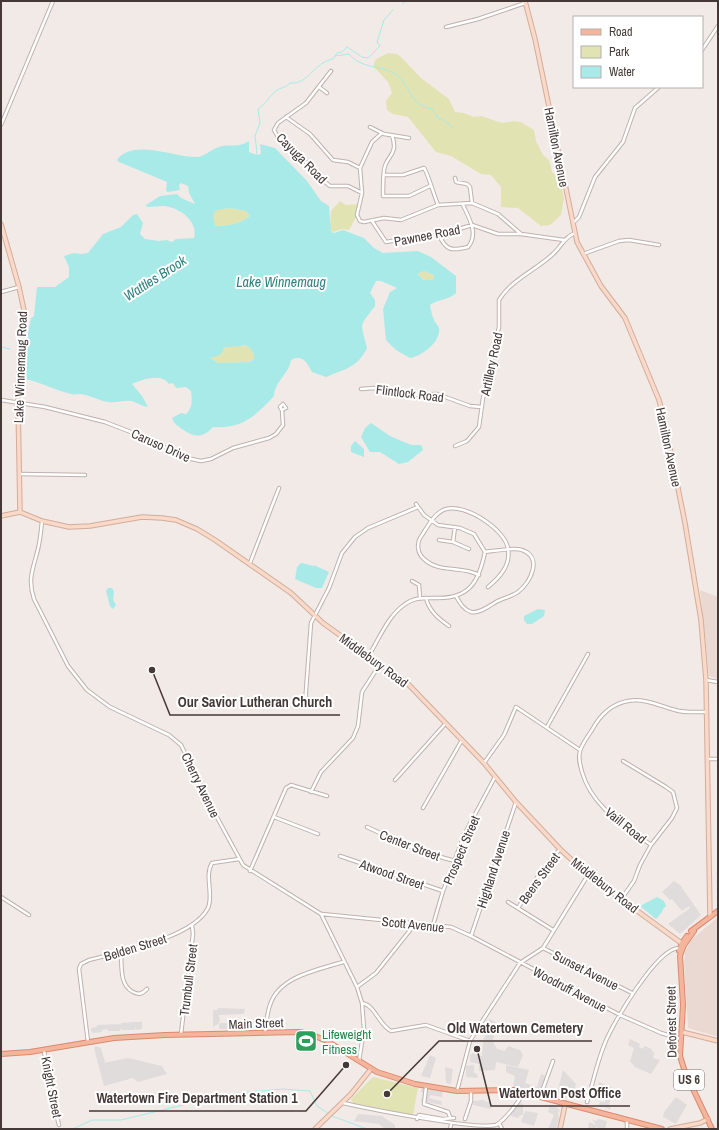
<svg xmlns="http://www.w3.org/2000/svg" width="719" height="1130" viewBox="0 0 719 1130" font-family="'Archivo Narrow',sans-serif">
  <rect width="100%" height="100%" fill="#f2eae7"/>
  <path fill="#ead9d2" d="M700 590 718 597V679L709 676Z
    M718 917V1037L688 1028 684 963 685 952 690 941Z"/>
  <path fill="#e2e3b3" d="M388 53 397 54 401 57 421 78 449 99 455 112 464 113 474 117 481 116 502 123 514 121 521 122 534 130 536 141 543 155 549 160 552 172 559 178 564 198 561 215 550 225 541 226 518 208 501 207V187L491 175 481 174 451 156 436 152 408 117 393 114 387 110 386 101 392 93 388 82 373 66 376 59Z
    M340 201 346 205 360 204V210L349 230 342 229 333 232 330 229 331 211Z
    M230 208 246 211 250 216C240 224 228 226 215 226 212 220 212 215 216 209Z
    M424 271 434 275 433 280H424L417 274Z
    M245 345 250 348 254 355V359L250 362 218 363 210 358C214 355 225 347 229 346 235 345 239 348 245 345Z
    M373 1077 418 1088 413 1115 353 1103 351 1099Z"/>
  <path fill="#e0dcdb" d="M674 881 680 885 701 915 680 934 668 924 690 908 689 906 682 911 672 899 670 900 662 892Z
    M218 1008 245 1009 244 1014 218 1015V1013L220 1020 218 1024 213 1027V1010H217Z
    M490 1019 497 1023 493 1040H483L487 1032 488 1027 485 1025Z
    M135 1022H142V1029L136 1030 135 1027V1030H122L121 1028 120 1031H108L107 1029 102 1030V1032L93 1033 91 1031V1028L97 1027V1025L120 1024 121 1025V1023L135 1022V1024Z
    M244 1022 245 1029H219V1023Z
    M630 1039 640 1044 639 1047 643 1049 644 1046 650 1048 654 1053 653 1058 660 1060 651 1074 635 1067 630 1061 634 1048 628 1045Z
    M483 1042H493L497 1049 505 1051 508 1046 520 1050 523 1055 518 1067 496 1062 495 1070 479 1071V1064L470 1062V1055L473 1053 482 1056Z
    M96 1046 101 1048 105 1062 103 1063 128 1058 162 1066 167 1074 138 1082 133 1078 104 1086 94 1048Z
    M430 1055 436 1058 430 1078 421 1076Z
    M474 1065V1073L477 1074 478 1078 466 1077V1066Z
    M506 1065 529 1070 525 1083 537 1087 541 1074 546 1076 541 1093 518 1087H513L515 1076 506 1072Z
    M445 1067 453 1069 451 1084 446 1083Z
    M563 1070 576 1084 572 1098 565 1097 557 1094Z
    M599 1082 613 1088 609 1105 611 1110 599 1105 600 1102H605L607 1093 604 1092 601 1101 595 1097Z
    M421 1089 443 1091 442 1097 430 1095 429 1098 441 1101 442 1105 421 1101 423 1093 421 1092Z
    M676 1097 687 1105 676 1124 663 1117 664 1112Z
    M483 1100 492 1104 491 1109 473 1105V1101Z
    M520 1103 523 1104V1115H521L518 1118 514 1117 510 1115Z
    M550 1105 558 1108 560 1111 558 1112 559 1120 556 1129H548L554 1115 548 1112Z
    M525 1111 538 1113 534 1126 521 1122Z
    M358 1114 382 1116 395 1125V1129H385L379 1124 354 1121Z
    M592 1119 596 1121 598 1119 607 1121 605 1129H597V1125L596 1129H588L589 1122 596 1125Z"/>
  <path fill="#a8eae8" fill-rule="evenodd" d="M249 141V152L257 155 261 154 260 144 275 148 307 181 321 201 329 206 331 231 334 233 343 230 364 238 374 248 383 253 418 251 431 257 456 276V293C449 300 438 299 430 305 431 310 432 316 434 320 435 323 438 325 439 328 441 342 422 356 410 358L396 350 386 340 383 309 390 292 397 288 381 281H376L370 293 375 300V306C359 328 360 320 367 348 356 369 346 368 326 377L312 372C307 363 303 354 291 360 289 374 275 381 274 396 256 415 243 429 213 427 203 438 194 438 182 429 178 426 174 424 172 418L181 413 186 414C193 407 192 400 191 391L186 387 176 388 173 383 169 384C162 372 141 380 132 384L142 396 148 407C142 406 134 401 131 401 124 400 116 403 109 402 99 401 90 395 80 394 77 394 74 395 71 394 54 390 41 382 24 379L21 373 27 351 25 349 31 318 34 316 37 287H55L69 277V267L64 256 74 253 81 254 88 253 103 234 121 227 133 215 137 214 143 223 140 234 145 239 159 241 167 240 172 242 176 239 194 238C198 223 183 210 169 207 163 205 154 207 147 207L146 205 160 196 177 194 181 198 195 204 189 193 188 186 181 183 179 185 180 190 168 192 166 191 167 182 119 162 117 160C132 138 174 157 196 157 205 157 211 149 219 147 230 143 236 149 249 141ZM230 208 246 211 250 216C240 224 227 226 215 226L213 216 216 210ZM424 271 434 275 433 280H424L417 274ZM245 345 250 348 254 355V359L250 362 218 363 210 358 220 355 224 348C231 345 237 348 245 345Z
    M371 423 390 436 411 445H421L423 450 408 462 399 464 380 452H370L361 437 365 428Z
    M355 441 364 449V457L351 452V446Z
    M301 563 314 566 316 565V566L329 572 322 588H316L295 579 297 567Z
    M108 588H112L114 592 113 600 116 605 113 609 110 606 106 591Z
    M538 609 545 610 544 616 532 624H527L524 620V616Z
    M657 897 664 901 666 906 663 909 662 912 656 919 640 906Z"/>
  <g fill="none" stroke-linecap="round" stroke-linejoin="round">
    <path stroke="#a8eae8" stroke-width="1" d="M403 4 405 1
      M335 56 349 54C364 71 384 64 398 76 410 87 411 106 432 109L438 118 442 119 454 128
      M256 155 257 153 255 136 260 123 258 109C266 104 269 96 276 91 281 87 286 88 290 83 308 85 313 63 333 59L337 53 342 52 347 47 362 57 368 58 380 46 377 42 384 20 393 10
      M1 347 10 349
      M332 1116 367 1129
      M73 1129 92 1120H121L229 1094 283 1089 310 1091 317 1106 329 1114"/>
    <g stroke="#bfb2ad" stroke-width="4.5">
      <path id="street" d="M446 27 478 19 525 3
        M702 50 718 26
        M331 71 306 103 278 123 274 130 278 137 293 148 320 178 330 186H348L362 193
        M319 87 327 93
        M286 117 310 134 333 160 348 162 360 168
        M1 125 53 1
        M370 127 384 134 409 138
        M382 133 372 142 360 168 362 193 357 215 360 221 364 222 384 218 401 220 438 205 472 203 498 214 521 234
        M392 135C399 156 386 155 384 170 383 179 383 188 383 196H409L430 186
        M384 175H403L424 168C427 171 435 198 438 205
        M455 178 456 182 467 184 470 187 472 203
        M372 221 386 242 421 236 439 235 472 225 498 234H521L564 240
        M573 223 579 217 595 177 623 142 635 108 659 87
        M439 235C446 251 452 251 468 247 479 234 469 218 463 205
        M583 254 619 241 629 240 659 245
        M1 292 19 287
        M361 389 374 388 411 395 437 394 470 406 482 407
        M1 400 45 407 105 422 154 441 182 457 201 461 211 459 233 448 269 438 276 434 283 425 282 410 280 407 283 404 286 408 282 410
        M455 446 467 441 479 427 483 398 492 370V356L499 327V300C511 280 536 270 553 254 561 247 564 237 575 233
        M19 474 85 475
        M42 521C41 532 40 543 37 553 32 571 28 581 34 599L68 666 87 690 110 707 169 735 181 745 213 810 243 865 321 914 357 987 362 1003 364 1029 359 1061
        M439 540 453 542 469 549
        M453 542 455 527
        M250 563 279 488
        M479 575C462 565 440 574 424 559 417 553 416 543 422 535 428 526 435 512 446 509 465 503 506 530 508 549 511 565 500 577 488 587
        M412 581 419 585 420 598
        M456 596C460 603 463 609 471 612 479 614 489 606 496 602 503 598 511 597 518 592 531 582 543 557 522 550 514 547 494 551 485 552
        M426 598C429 611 439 619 449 626
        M369 655C379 639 388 616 404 605 414 597 424 598 436 598 470 599 479 581 485 552L474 534 460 528 438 525 424 515 416 504
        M706 680 718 682
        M305 704 311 623 329 588 342 553 355 537 368 528 418 507
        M547 727 588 654
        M708 759H718
        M484 763 504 735 516 707 580 750
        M395 780 446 723
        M311 792 321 772 353 738 358 726 362 692 380 664
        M423 808 462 740
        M274 817 318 834
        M367 827 419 851 455 861
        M651 845C623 824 592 807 582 772 580 765 578 758 580 751 582 744 588 736 592 730 600 715 611 704 628 701 645 698 660 706 675 710 685 713 696 712 706 712
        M340 856 443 891
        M250 871 286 788 291 785 327 796
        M1 897 29 915
        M622 898 634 881 640 865 651 845 672 818 677 808 673 792 666 787 623 761
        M508 902 553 930
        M518 908 540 873 560 849
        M322 914 451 927 471 936 620 1015 661 1033 681 1039
        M433 925 443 891 465 833 495 777
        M471 936 516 802
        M543 948 632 993
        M543 948 588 875
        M121 952C122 965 119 985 133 992 139 995 142 994 147 989
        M357 987 376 973 415 924
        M362 1003C375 1005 379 1025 391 1031L426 1025 470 1041
        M265 1033C266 1024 267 1013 270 1005 279 976 318 970 343 962
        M181 1034 193 934 192 925
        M88 1042 79 969 81 964 89 960C119 952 193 938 208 908 214 895 204 876 212 863L239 859
        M44 1050 48 1082 59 1125
        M426 1087 424 1104 448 1112 450 1117
        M457 1091 470 1041 481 1023 520 963 543 948
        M540 1097 553 1061
        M587 1102C593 1083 597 1062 605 1043 613 1023 657 948 679 948
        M343 1103C370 1109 475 1130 496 1125 503 1122 520 1101 523 1093
        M417 1119 419 1115 442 1119 454 1118
        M465 1119 471 1101V1091
        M499 1123 502 1129
        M450 1129 451 1125
        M627 1129V1121"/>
    </g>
    <g stroke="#d1ad9c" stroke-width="5.5">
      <path id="secondary" d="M525 1 535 39 577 242 601 286 625 318 659 400 665 423 685 523 701 620 706 680 710 917
        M1 224 19 287 25 315 19 365 18 402 20 512
        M1 516 20 512 42 521 69 527 90 526 142 517 162 518 176 520 197 529 215 540 291 593 323 623 408 684 484 763 516 802 560 849 588 875 684 945
        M682 1032 718 1041
        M315 1129 351 1094 371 1069
        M560 1129 565 1105
        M670 1129 700 1123 708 1119"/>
    </g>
    <g stroke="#d98a6e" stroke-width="6">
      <path id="primary" d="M691 931 718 911
        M694 931 684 945 680 956 683 1005 680 1056 685 1072 712 1129
        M679 951 682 943 687 936
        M1 1054 30 1052 114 1038 165 1035 299 1032 310 1034 327 1041 377 1072 415 1084 457 1091 514 1090 662 1129"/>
    </g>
    <use href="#street" stroke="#fff" stroke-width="2.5"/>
    <use href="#secondary" stroke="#fad9c9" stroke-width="3.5"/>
    <use href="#primary" stroke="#f5b59c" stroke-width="4"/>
  </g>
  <defs>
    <g id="stadium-square" transform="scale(1.15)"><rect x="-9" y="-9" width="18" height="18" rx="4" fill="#2e9e5b" stroke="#fff"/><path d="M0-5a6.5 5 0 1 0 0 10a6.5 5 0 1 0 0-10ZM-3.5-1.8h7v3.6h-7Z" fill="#fff"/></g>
  </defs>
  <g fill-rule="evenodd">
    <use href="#stadium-square" x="306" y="1041"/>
  </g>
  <g text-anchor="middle" stroke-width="4" stroke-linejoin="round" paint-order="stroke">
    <rect fill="#fff" stroke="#7c7472" stroke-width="1" x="674" y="1070" width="30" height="20" rx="3"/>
    <g font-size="12" font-weight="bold" fill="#443936">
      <text x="689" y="1084">US 6</text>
    </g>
    <g font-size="13" fill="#443936" stroke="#fff">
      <text transform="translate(557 147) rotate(79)" y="5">Hamilton Avenue</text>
      <text transform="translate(302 158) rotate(45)" y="5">Cayuga Road</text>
      <text transform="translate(427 235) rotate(-11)" y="5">Pawnee Road</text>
      <text transform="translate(491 364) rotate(-78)" y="5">Artillery Road</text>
      <text transform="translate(20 367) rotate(-88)" y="5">Lake Winnemaug Road</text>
      <text transform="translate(410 393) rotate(7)" y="5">Flintlock Road</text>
      <text transform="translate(161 445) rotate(24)" y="5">Caruso Drive</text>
      <text transform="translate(669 447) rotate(78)" y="5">Hamilton Avenue</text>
      <text transform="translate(374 660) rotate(36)" y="5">Middlebury Road</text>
      <text transform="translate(201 785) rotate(64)" y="5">Cherry Avenue</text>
      <text transform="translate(626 825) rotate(39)" y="5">Vaill Road</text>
      <text transform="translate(410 845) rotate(21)" y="5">Center Street</text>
      <text transform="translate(461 850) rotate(-67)" y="5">Prospect Street</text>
      <text transform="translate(493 869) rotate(-72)" y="5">Highland Avenue</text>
      <text transform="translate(392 874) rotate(19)" y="5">Atwood Street</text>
      <text transform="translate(539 878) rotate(-54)" y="5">Beers Street</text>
      <text transform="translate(605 885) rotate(38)" y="5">Middlebury Road</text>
      <text transform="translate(413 924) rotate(6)" y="5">Scott Avenue</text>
      <text transform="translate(135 947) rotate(-17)" y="5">Belden Street</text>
      <text transform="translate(586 970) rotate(27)" y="5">Sunset Avenue</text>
      <text transform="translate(188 980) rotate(-83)" y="5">Trumbull Street</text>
      <text transform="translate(570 989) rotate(28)" y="5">Woodruff Avenue</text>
      <text transform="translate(671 1022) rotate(-91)" y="5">Deforest Street</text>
      <text transform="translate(256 1023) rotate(-2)" y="5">Main Street</text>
      <text transform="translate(52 1087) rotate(79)" y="5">Knight Street</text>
    </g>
    <g font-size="13" fill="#27864d" stroke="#fff" text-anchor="start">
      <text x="322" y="1039">Lifeweight<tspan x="322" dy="15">Fitness</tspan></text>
    </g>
    <g font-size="14" font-style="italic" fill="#2f8280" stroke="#fff">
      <text transform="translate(155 278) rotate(-33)" y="5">Wattles Brook</text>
      <text x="281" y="287">Lake Winnemaug</text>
    </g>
  </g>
  <path fill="none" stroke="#443936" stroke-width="1.5" d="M152 670L170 715H340M387 1094L439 1041H592M477 1049L491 1106H630M346 1065L306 1111H89"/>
  <g fill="#443936" stroke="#fff" stroke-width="1.5">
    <circle cx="152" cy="670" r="4"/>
    <circle cx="387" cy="1094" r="4"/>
    <circle cx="477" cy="1049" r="4"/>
    <circle cx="346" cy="1065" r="4"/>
  </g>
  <g font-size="14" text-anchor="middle" font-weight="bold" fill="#443936" stroke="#fff" stroke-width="4" stroke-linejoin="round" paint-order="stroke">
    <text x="255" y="707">Our Savior Lutheran Church</text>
    <text x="515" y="1033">Old Watertown Cemetery</text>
    <text x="560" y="1098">Watertown Post Office</text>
    <text x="197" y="1103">Watertown Fire Department Station 1</text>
  </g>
  <rect width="719" height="1130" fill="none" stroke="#443936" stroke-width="4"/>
  <rect x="573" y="16" width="130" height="72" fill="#ffffff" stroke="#b4b0af"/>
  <rect x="581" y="29" width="20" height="6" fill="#f5b59c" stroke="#b4b0af"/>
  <text x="609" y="36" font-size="12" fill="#443936">Road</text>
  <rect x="581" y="46" width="20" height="12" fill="#e2e3b3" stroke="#b4b0af"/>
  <text x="609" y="56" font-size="12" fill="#443936">Park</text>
  <rect x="581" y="66" width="20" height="12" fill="#a8eae8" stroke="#b4b0af"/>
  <text x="609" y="76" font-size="12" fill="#443936">Water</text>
</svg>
